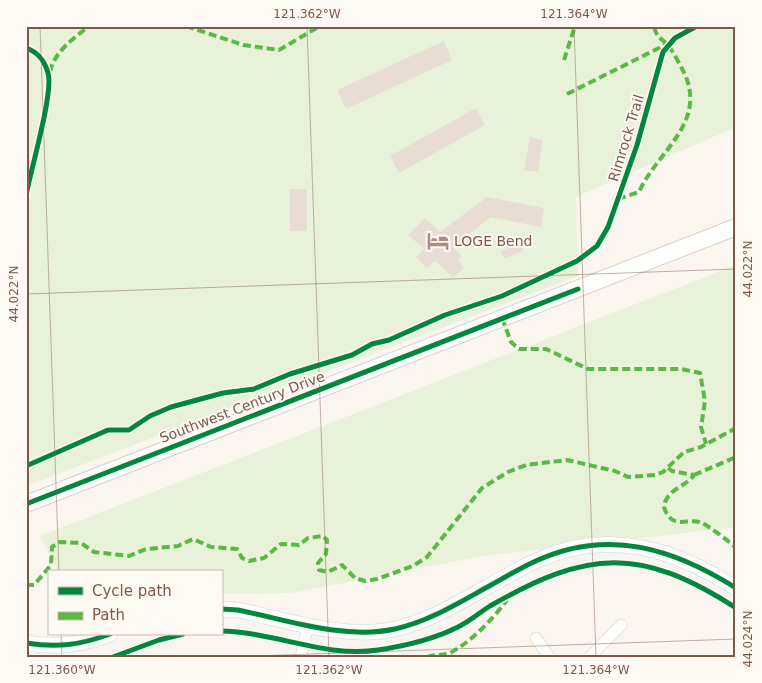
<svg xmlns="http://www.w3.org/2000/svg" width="762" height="683" viewBox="0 0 762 683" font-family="'DejaVu Sans',sans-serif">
  <rect width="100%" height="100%" fill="#faf5ef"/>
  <path fill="#e8f2d8" d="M26 26H736V127L576 197 578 276 26 486Z
    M736 265V527L483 556 291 593 221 594V572H58L40 536Z"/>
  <path fill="#e7ddd5" d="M444 41 452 60 346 109 337 90Z
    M476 108 485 125 399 173 390 156Z
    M530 137 543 140 538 172 524 170Z
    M290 189H307V231H290Z
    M487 197 544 208 541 227 491 217 453 247 462 256 458 260 464 268 453 277 435 261 427 268 416 257 424 249 408 235 425 218 440 232Z
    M520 243 523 251 504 259 501 251Z"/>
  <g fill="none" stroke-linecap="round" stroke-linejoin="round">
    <g stroke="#dad2cc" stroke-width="12">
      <path id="minor" d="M536 638 549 657
        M301 657 308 625
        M590 657 621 625"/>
    </g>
    <g stroke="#dad2cc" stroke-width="16">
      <path id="tertiary" d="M221 609 238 610C287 620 344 640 395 629 430 621 460 602 491 585 507 576 522 567 538 560 609 528 674 549 736 588
        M26 643C58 648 80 645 110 634"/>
    </g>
    <g stroke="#dad0ca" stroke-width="18">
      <path id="secondary" d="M26 504 736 227"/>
    </g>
    <use href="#minor" stroke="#fefefd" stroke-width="11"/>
    <use href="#tertiary" stroke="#fefefd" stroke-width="15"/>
    <use href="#secondary" stroke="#fefefd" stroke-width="16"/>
    <path stroke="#58b947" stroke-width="4" stroke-dasharray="8 4" stroke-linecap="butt" d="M186 26 243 45 279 50 320 26
      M564 60 575 26
      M50 72C54 52 73 39 89 26
      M567 94 667 44
      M618 199 639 192C656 153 705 125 686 77 683 70 672 49 667 44 659 37 656 36 654 26
      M502 318 511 342 519 349H546L588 369H681L700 373 705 401 701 427 706 444
      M668 468 672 471 694 475C686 486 672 488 666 500 663 506 664 509 667 514 676 529 690 517 702 523 706 524 734 545 736 548
      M694 475 736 457
      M26 585H34L51 565 52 547 60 542 81 543 94 552 129 556 146 549 178 546 193 539 211 547 237 549 242 558 249 561 264 558 281 544 299 545 308 538 323 536 327 540 326 554 318 563 319 570 328 572 342 565 355 578 365 581 377 579 413 566 427 557 482 488 508 472 526 465 567 460 615 471 628 477 655 475 663 472 684 452 701 447 736 428
      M427 657C434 654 443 656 450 653 471 642 493 619 507 600"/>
    <g stroke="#fff9f3" stroke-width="8">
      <path id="cycleway" d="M26 48C38 52 45 62 48 73 54 92 30 172 26 196
        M26 466 108 430H129L150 416 171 407 223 393 254 389 290 374 352 355 372 344 389 340 445 315 502 296 577 261 597 246 608 227 637 145 663 52 675 38 697 26
        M26 504 578 289
        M221 609 238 610C287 620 344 640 395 629 430 621 460 602 491 585 507 576 522 567 538 560 609 528 674 549 736 588
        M221 631C275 632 325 658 378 650 405 646 434 639 458 627 470 621 479 613 490 606 588 550 640 546 736 608
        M26 643C58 648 80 645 110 634
        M113 657 159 640 183 634"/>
    </g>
    <use href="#cycleway" stroke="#00873e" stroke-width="5"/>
  </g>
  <path fill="none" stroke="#7e5949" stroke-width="1" stroke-opacity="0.45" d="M40 26 59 572M307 26 329 657M574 26 596 657M26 294 736 269M61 634 62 657M226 657 736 639"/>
  <defs>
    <g id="hotel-bare" transform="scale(1.725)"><path d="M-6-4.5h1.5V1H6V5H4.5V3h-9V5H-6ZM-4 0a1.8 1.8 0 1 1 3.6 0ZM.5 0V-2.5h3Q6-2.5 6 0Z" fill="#a99083" stroke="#fff9f3" stroke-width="2.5" paint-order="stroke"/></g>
  </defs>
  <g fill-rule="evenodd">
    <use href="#hotel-bare" x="438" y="241"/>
  </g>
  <g text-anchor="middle" stroke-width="4" stroke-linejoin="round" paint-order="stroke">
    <g font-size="14" fill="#7e5949" stroke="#fff9f3">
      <text transform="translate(626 138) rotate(-73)" y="5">Rimrock Trail</text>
      <text transform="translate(242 407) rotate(-21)" y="5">Southwest Century Drive</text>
    </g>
    <g font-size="14" fill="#7e5949" stroke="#fff9f3" text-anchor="start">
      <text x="454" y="246">LOGE Bend</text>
    </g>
  </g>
  <rect width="762" height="683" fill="none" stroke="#fff9f3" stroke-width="55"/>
  <rect x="48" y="570" width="175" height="65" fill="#fff9f3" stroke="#cbb9af"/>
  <rect x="58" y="587" width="25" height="8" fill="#00873e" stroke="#cbb9af"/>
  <text x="92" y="596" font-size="15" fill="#7e5949">Cycle path</text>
  <rect x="58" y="612" width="25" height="8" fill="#58b947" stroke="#cbb9af"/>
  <text x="92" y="620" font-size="15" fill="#7e5949">Path</text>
  <rect x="28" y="28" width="706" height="628" fill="none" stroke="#7e5949" stroke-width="2"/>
  <g font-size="12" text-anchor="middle" fill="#7e5949">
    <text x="307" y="18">121.362°W</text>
    <text x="574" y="18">121.364°W</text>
    <text transform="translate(748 269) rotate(-90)" y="4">44.022°N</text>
    <text transform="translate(14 294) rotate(-90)" y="4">44.022°N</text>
    <text transform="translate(748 639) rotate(-90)" y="4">44.024°N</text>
    <text x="62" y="674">121.360°W</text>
    <text x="329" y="674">121.362°W</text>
    <text x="596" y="674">121.364°W</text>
  </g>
</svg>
